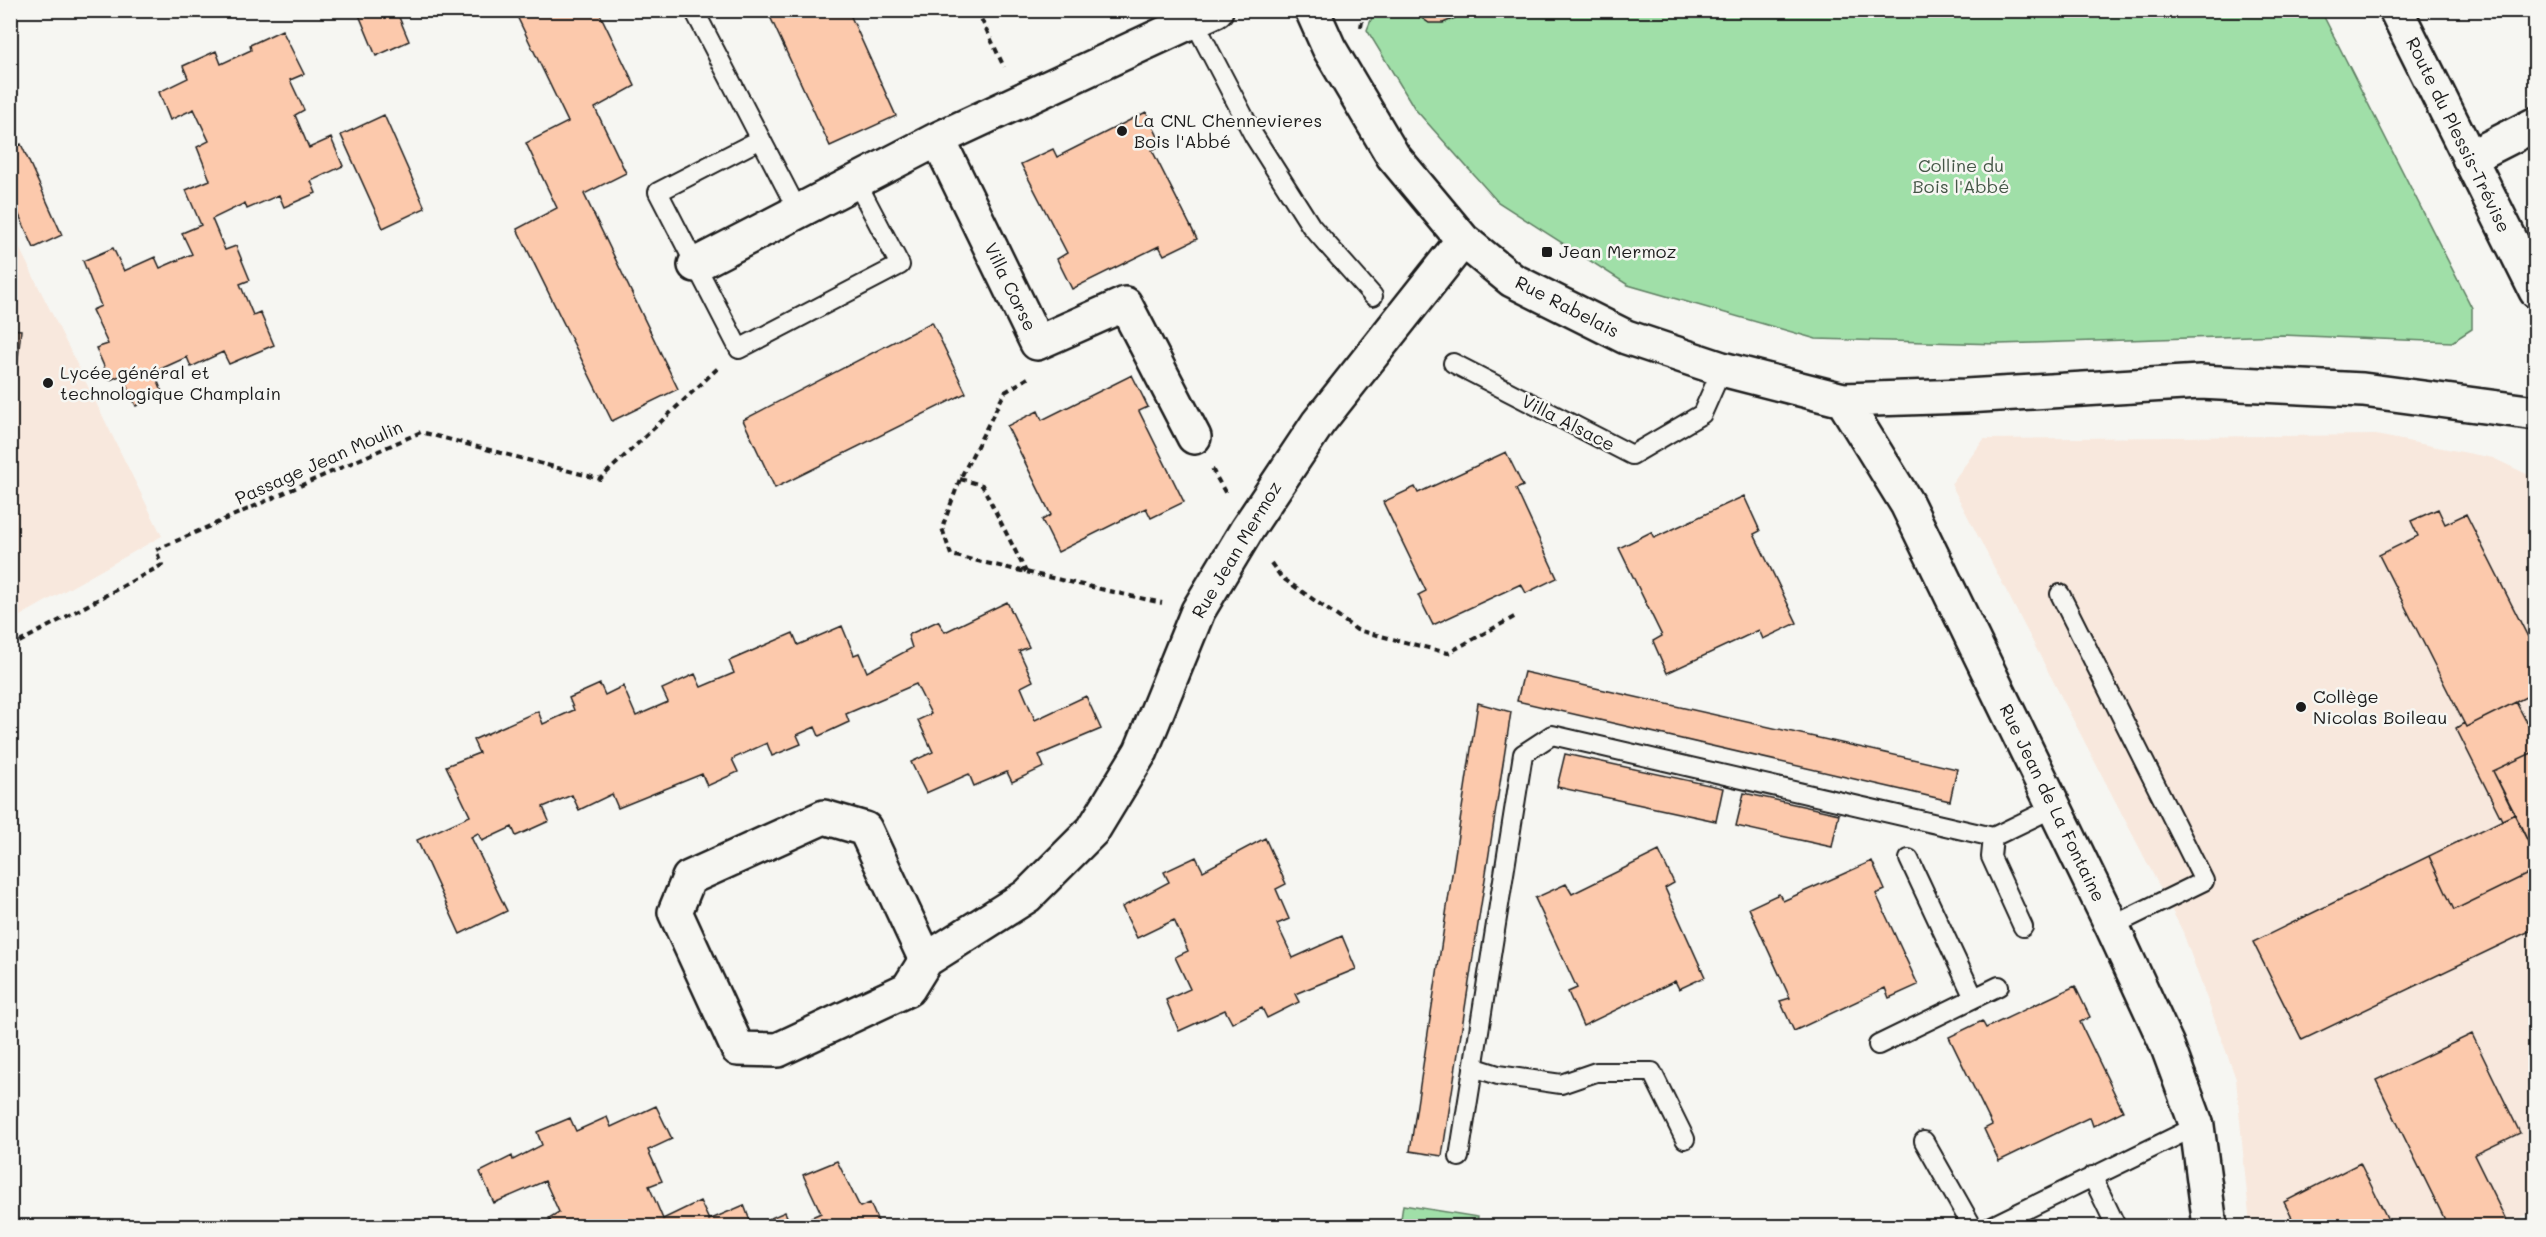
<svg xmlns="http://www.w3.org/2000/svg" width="2546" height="1237" viewBox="0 0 2546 1237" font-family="Mali,sans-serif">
  <rect width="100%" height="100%" fill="#f6f6f2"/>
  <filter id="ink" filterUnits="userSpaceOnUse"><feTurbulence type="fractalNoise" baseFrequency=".0167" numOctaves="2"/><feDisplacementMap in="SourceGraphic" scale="12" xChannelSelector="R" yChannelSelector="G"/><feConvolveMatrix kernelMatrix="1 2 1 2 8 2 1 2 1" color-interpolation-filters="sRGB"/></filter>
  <g filter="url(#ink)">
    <path fill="#f8e8dd" d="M10 229 162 536 11 621H10Z
      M2376 435 2493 458 2535 478V1211L2504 1226H2250L2236 1079 2182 930 1951 484 1984 439Z"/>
    <path fill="#a0dfa8" stroke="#5e7e62" stroke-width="1.5" d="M1375 10 2321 11 2472 308V329L2452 342 2282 335 1998 344 1816 339 1628 285 1498 202 1415 109 1367 30Z
      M1403 1205 1478 1217 1476 1226H1400Z"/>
    <path fill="#fcc9ac" stroke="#1c1c1c" stroke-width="1.5" d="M357 10H396L409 41 376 56Z
      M514 10H598L635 86 595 108 626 173 584 194 678 389 612 421 517 229 557 208 526 143 568 122Z
      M767 10H848L896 116 830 146Z
      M1410 10H1454L1455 18 1443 23H1429Z
      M282 30 304 74 290 80 304 110 295 115 309 148 331 138 343 166 311 181 316 193 284 207 279 195 247 209 245 203 212 219 225 250 236 246 250 280 240 284 253 315 260 312 274 345 229 364 223 352 191 367 187 357 154 372 163 394 136 406 122 375 110 380 96 348 108 344 92 310 101 306 83 261 113 248 124 271 155 257 160 268 192 254 182 233 201 225 186 190 210 180 197 147 209 141 194 109 170 120 159 92 188 78 183 66 216 51 221 64 251 50 250 45Z
      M1146 112 1162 145 1152 150 1197 239 1164 255 1159 246 1072 289 1057 259 1067 253 1021 164 1053 149 1057 157Z
      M384 115 425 208 383 228 341 135Z
      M21 144 62 235 34 248 10 195V149Z
      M932 322 966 393 775 488 743 420Z
      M10 329 21 330 10 433Z
      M1132 375 1148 407 1139 411 1184 502 1151 518 1146 508 1058 552 1042 520 1051 515 1007 426 1038 411 1042 420Z
      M1506 452 1523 486 1516 489 1557 578 1526 593 1521 584 1433 625 1418 595 1426 591 1383 502 1415 487 1418 493Z
      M1744 496 1760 531 1754 534 1797 623 1763 639 1759 630 1667 673 1653 641 1662 636 1619 548 1651 532 1654 538Z
      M2438 509 2445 524 2466 514 2536 653V692L2466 727 2379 555 2418 536 2411 521Z
      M1007 602 1029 647 1019 651 1033 681 1021 687 1035 720 1086 696 1101 729 1039 755 1044 767 1012 782 1007 772 974 786 969 774 926 793 911 762 933 752 918 720 931 714 916 684 846 714 849 722 819 736 815 727 797 735 801 744 772 756 767 743 732 759 738 772 707 786 702 774 618 808 612 794 579 810 572 795 543 807 549 821 516 836 512 827 482 841 478 833 471 837 507 911 460 934 417 840 470 816 446 766 479 753 473 740 538 711 543 724 574 710 569 698 600 684 605 695 623 686 636 716 668 702 662 689 695 674 701 687 734 673 729 661 793 633 798 645 842 626 854 655 859 653 867 672 912 648 908 635 938 621 945 632Z
      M1524 672 1957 769 1950 801 1517 701Z
      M2516 702 2536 740V751L2493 771 2515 814 2502 820 2456 728 2464 723 2466 727Z
      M1478 703 1511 712 1442 1156 1410 1151Z
      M2536 751V858L2493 771Z
      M1565 754 1723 788 1716 821 1557 787Z
      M1744 793 1839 814 1832 847 1736 826Z
      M2515 814 2536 858V870L2454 910 2429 856Z
      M1265 838 1286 884 1276 889 1289 919 1277 924 1293 958 1342 936 1356 969 1295 994 1299 1002 1267 1018 1262 1008 1232 1023 1225 1010 1179 1031 1166 1000 1190 989 1175 957 1188 951 1174 920 1137 938 1122 907 1169 882 1164 872 1196 857 1203 871Z
      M1659 851 1674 883 1665 888 1705 977 1679 989 1675 981 1583 1026 1568 992 1577 988 1535 898 1566 884 1572 894Z
      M2429 856 2454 910 2536 870V928L2302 1040 2253 942Z
      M1872 861 1885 890 1876 894 1918 985 1889 998 1885 988 1794 1031 1780 1001 1790 998 1749 908 1779 894 1783 901Z
      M2075 986 2090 1017 2080 1022 2123 1111 2093 1126 2090 1117 1999 1161 1984 1129 1992 1125 1949 1037 1982 1021 1986 1028Z
      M2472 1034 2520 1133 2474 1155 2509 1226H2448L2376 1080Z
      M656 1106 672 1139 648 1150 662 1181 649 1186 663 1219 700 1201 709 1220 744 1205 752 1226 785 1212 791 1226 821 1213 803 1175 837 1161 860 1207 870 1203 880 1226H553L549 1218 559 1212 545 1181 494 1203 480 1172 512 1156 513 1160 542 1145 537 1132 570 1118 576 1131 607 1117 611 1127Z
      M2360 1163 2391 1226H2296L2284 1202Z"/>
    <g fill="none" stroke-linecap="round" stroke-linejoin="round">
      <g stroke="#1c1c1c" stroke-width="22">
        <path id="service" d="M694 10 798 211
          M1194 21 1254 136 1311 226 1373 296
          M761 139 658 192 739 349 900 265 856 181
          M1453 363 1632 455 1702 414 1722 369
          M2060 594 2204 881 2112 926
          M1993 837 1991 857 2023 927
          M1909 859 1974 998
          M1878 1045 1999 986
          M1473 1067 1498 1075 1561 1084 1596 1072H1652L1685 1139
          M1924 1141 1972 1226
          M1459 1157 1523 754 1552 735 1993 837 2053 808
          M2092 1176 2116 1226
          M1992 1226 2197 1126"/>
      </g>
      <g stroke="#1c1c1c" stroke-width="38">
        <path id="minor" d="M1312 10 1329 48 1393 156 1463 240 1512 280 1626 337 1722 369 1843 400 1966 396 2200 382 2363 390 2536 413
          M938 139 1216 10
          M2469 158 2536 124
          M695 265 938 139 1037 343 1125 304 1194 437
          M1843 400 1907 504 2112 926 2167 1045 2197 1126 2210 1226
          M926 960 865 829 824 817 689 878 675 912 738 1049 778 1050 908 989 926 960 1027 896 1093 830 1141 751 1198 611 1246 531 1318 423 1463 240"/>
      </g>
      <g stroke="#1c1c1c" stroke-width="38">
        <path id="secondary" d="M2396 10 2536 291"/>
      </g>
      <path stroke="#1c1c1c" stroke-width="4" stroke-dasharray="6 4.5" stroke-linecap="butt" d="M977 10 1004 67
        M1361 27 1364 10
        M1028 378 1005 392 960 479 942 528 951 555 1162 603
        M1212 469 1226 494
        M960 479 982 485 1026 572
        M1271 563 1281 577 1357 630 1448 653 1516 616
        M10 647 162 565 156 550 421 432 600 479 718 368"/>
      <use href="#service" stroke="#f6f6f2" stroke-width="18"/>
      <use href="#minor" stroke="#f6f6f2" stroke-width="33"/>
      <use href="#secondary" stroke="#f6f6f2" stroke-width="33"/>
    </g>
  </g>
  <g fill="#1c1c1c" stroke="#f6f6f2" stroke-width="2">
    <circle cx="1122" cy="131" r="6"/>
    <rect x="1541" y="246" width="12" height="12" rx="3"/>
    <circle cx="48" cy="383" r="6"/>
    <circle cx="2301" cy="707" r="6"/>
  </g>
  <g text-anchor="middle" stroke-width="5" stroke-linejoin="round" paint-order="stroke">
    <g font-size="18" fill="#1c1c1c" stroke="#f6f6f2" text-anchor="start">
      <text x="1134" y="127">La CNL Chennevieres<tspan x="1134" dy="21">Bois l'Abbé</tspan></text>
      <text x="1559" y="258">Jean Mermoz</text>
      <text x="60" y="379">Lycée général et<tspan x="60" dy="21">technologique Champlain</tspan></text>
      <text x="2313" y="703">Collège<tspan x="2313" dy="21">Nicolas Boileau</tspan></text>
    </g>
    <g font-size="18" fill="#1c1c1c" stroke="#f6f6f2">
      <text transform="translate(2458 135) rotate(64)" y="6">Route du Plessis-Trévise</text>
      <text transform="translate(1010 287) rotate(64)" y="6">Villa Corse</text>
      <text transform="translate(1567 307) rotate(27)" y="6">Rue Rabelais</text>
      <text transform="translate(1568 423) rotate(27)" y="6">Villa Alsace</text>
      <text transform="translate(319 463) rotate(-24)" y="6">Passage Jean Moulin</text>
      <text transform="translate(1237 550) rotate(-59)" y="6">Rue Jean Mermoz</text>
      <text transform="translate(2052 803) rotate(64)" y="6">Rue Jean de La Fontaine</text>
    </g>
    <g font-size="18" fill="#445646" stroke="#f6f6f2">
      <text x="1961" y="172">Colline du<tspan x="1961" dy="21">Bois l'Abbé</tspan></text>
    </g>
  </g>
  <rect width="2546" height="1237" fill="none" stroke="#f6f6f2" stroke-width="36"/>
  <rect x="18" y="18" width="2510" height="1201" fill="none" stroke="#1c1c1c" stroke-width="2" filter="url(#ink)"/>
</svg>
